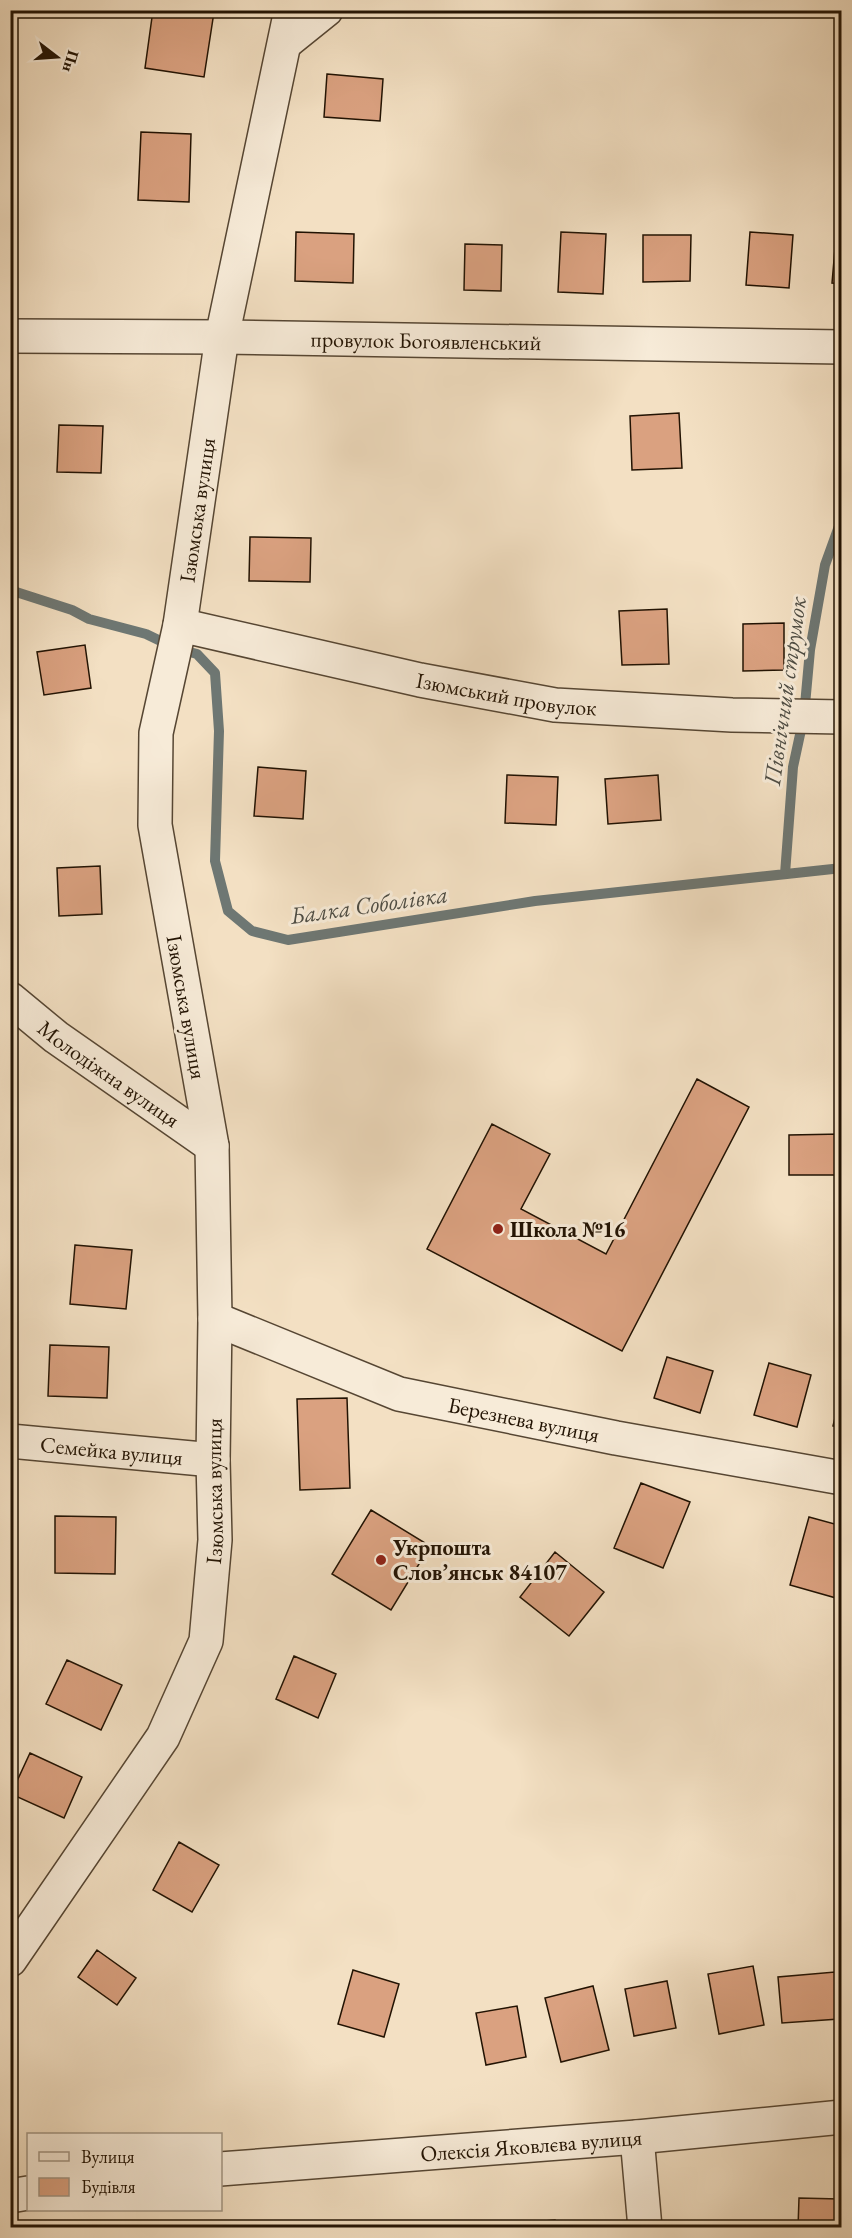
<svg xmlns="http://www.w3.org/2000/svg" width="852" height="2238" viewBox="0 0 852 2238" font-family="'EB Garamond',serif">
  <rect width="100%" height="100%" fill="#f3e0c3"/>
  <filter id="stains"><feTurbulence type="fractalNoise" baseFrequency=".00333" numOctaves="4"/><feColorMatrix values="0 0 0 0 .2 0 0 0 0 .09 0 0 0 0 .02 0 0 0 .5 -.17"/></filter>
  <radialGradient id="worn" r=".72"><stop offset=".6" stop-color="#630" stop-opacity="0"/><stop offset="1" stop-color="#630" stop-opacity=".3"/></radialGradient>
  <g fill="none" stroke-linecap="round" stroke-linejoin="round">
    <path stroke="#6e7773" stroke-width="10" d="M10 590 72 610 89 619 146 634 175 648 197 654 215 673 219 731 215 861 228 911 252 931 288 940 535 901 842 868
      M785 874 793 767 804 716 810 650 825 565 842 518"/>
  </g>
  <path fill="#daa180" stroke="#221303" stroke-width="1.5" d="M153 10 214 12 204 77 145 68Z
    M327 74 383 79 380 121 324 117Z
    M141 132 191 134 189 202 138 200Z
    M296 232 354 234 353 283 295 281Z
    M561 232 606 234 603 294 558 292Z
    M750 232 793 235 789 288 746 285Z
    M643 235H691L690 281 643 282Z
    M836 237H842V284L832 283Z
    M465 244 502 245 501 291 464 290Z
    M679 413 682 468 632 470 630 416Z
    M59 425 103 426 101 473 57 472Z
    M250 537 311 538 310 582 249 581Z
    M667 609 669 664 622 665 619 611Z
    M784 623V670L743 671V624Z
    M838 629H842V680H838Z
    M85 645 91 688 44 695 37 652Z
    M258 767 306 771 303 819 254 816Z
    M507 775 558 777 556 825 505 823Z
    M658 775 661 820 608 824 605 779Z
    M100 866 102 914 59 916 57 868Z
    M697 1079 749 1107 622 1351 427 1249 492 1124 550 1154 521 1209 606 1254Z
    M842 1134V1175H789V1135Z
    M75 1245 132 1250 126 1309 70 1304Z
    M50 1345 109 1347 107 1398 48 1396Z
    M667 1357 713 1371 700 1413 654 1398Z
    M769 1363 811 1375 797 1427 754 1415Z
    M842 1390V1428L833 1426Z
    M347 1398 350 1488 300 1490 297 1399Z
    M641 1483 690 1502 663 1568 614 1548Z
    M371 1510 430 1546 391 1610 332 1574Z
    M55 1516 116 1517 115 1574 55 1573Z
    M809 1517 842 1526V1578L836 1598 790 1585Z
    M555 1552 604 1592 569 1636 520 1597Z
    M294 1656 336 1674 318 1718 276 1699Z
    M67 1660 122 1685 101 1730 46 1704Z
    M30 1753 82 1777 64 1818 11 1794Z
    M179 1842 219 1865 192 1912 153 1890Z
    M97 1950 136 1978 117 2005 78 1977Z
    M753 1966 764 2025 719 2034 708 1974Z
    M353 1970 399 1984 384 2037 338 2024Z
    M835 1972 839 2019 782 2023 778 1977Z
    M667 1981 676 2028 634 2036 625 1989Z
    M593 1986 609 2050 561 2062 545 1998Z
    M517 2006 526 2057 486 2065 476 2013Z
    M799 2198 839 2199V2228H798Z
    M555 2220 556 2228H498V2225Z"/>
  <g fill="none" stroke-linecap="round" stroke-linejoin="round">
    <g stroke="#564633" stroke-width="36">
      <g id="street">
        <path d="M285 43 326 10"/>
        <path id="s1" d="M10 336 222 337 842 347"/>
        <path id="s2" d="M180 625 420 680 555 705 732 715 842 717"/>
        <path id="s3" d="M10 999 56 1037 212 1146"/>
        <path id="s4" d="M215 1319 399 1394 616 1438 842 1478"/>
        <path id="s5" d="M10 1441 213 1460"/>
        <path id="s6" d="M10 1960 163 1737 206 1641 215 1540 213 1460 215 1319 212 1146 155 825 156 733 180 625 222 337 291 10"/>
        <path d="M637 2137 645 2228"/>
        <path id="s7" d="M220 2169 637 2137 842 2117"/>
        <path d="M10 2196 28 2193"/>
      </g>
    </g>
    <use href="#street" stroke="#f7ebd8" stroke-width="33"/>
  </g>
  <g fill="#8f2418" stroke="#f7ebd8" stroke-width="2">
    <circle cx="498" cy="1229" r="6"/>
    <circle cx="381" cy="1560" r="6"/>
  </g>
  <g text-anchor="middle" stroke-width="6" stroke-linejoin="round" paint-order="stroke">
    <g font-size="22" fill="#221303" stroke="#f7ebd8">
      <text dy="8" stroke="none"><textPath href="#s1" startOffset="416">провулок Богоявленський</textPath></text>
      <text dy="8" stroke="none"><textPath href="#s6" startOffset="1516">Ізюмська вулиця</textPath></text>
      <text dy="8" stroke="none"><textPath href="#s2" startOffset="334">Ізюмський провулок</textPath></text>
      <text transform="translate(187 1007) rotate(80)" y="8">Ізюмська вулиця</text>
      <text dy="8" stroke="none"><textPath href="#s3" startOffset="124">Молодіжна вулиця</textPath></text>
      <text dy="8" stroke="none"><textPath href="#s4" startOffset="326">Березнева вулиця</textPath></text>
      <text dy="8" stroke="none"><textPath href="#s5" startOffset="102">Семейка вулиця</textPath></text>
      <text dy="8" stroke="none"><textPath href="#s6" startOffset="526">Ізюмська вулиця</textPath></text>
      <text dy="8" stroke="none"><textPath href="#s7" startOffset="312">Олексія Яковлєва вулиця</textPath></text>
    </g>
    <g font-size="22" font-weight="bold" fill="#221303" stroke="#f7ebd8" text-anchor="start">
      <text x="510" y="1237">Школа №16</text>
      <text x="393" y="1555">Укрпошта<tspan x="393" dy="25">Слов’янськ 84107</tspan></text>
    </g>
    <g font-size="24" font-style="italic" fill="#4e4d44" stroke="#f7ebd8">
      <text transform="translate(785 691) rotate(-82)" y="8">Північний струмок</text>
      <text transform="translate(369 905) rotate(-8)" y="8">Балка Соболівка</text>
    </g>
  </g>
  <rect width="852" height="2238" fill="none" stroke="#f3e0c3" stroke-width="36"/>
  <rect x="12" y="12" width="828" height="2214" fill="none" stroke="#221303" stroke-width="3"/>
  <rect x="18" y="18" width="816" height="2202" fill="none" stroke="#221303" stroke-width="1.5"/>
  <rect x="27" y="2133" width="195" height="78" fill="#f7ebd8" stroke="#a29583" stroke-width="1.5"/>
  <rect x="39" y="2152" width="30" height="9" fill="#f7ebd8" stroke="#a29583" stroke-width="1.5"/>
  <text x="81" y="2163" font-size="18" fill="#221303">Вулиця</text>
  <rect x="39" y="2178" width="30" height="18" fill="#daa180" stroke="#a29583" stroke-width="1.5"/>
  <text x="81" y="2193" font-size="18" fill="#221303">Будівля</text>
  <g transform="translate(57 57) rotate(107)" stroke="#f7ebd8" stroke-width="4.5" paint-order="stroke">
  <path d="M0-4.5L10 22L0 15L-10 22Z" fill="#221303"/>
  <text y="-9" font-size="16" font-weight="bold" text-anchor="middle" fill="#221303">Пн</text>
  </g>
  <rect width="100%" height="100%" filter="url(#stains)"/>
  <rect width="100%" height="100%" fill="url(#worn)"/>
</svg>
